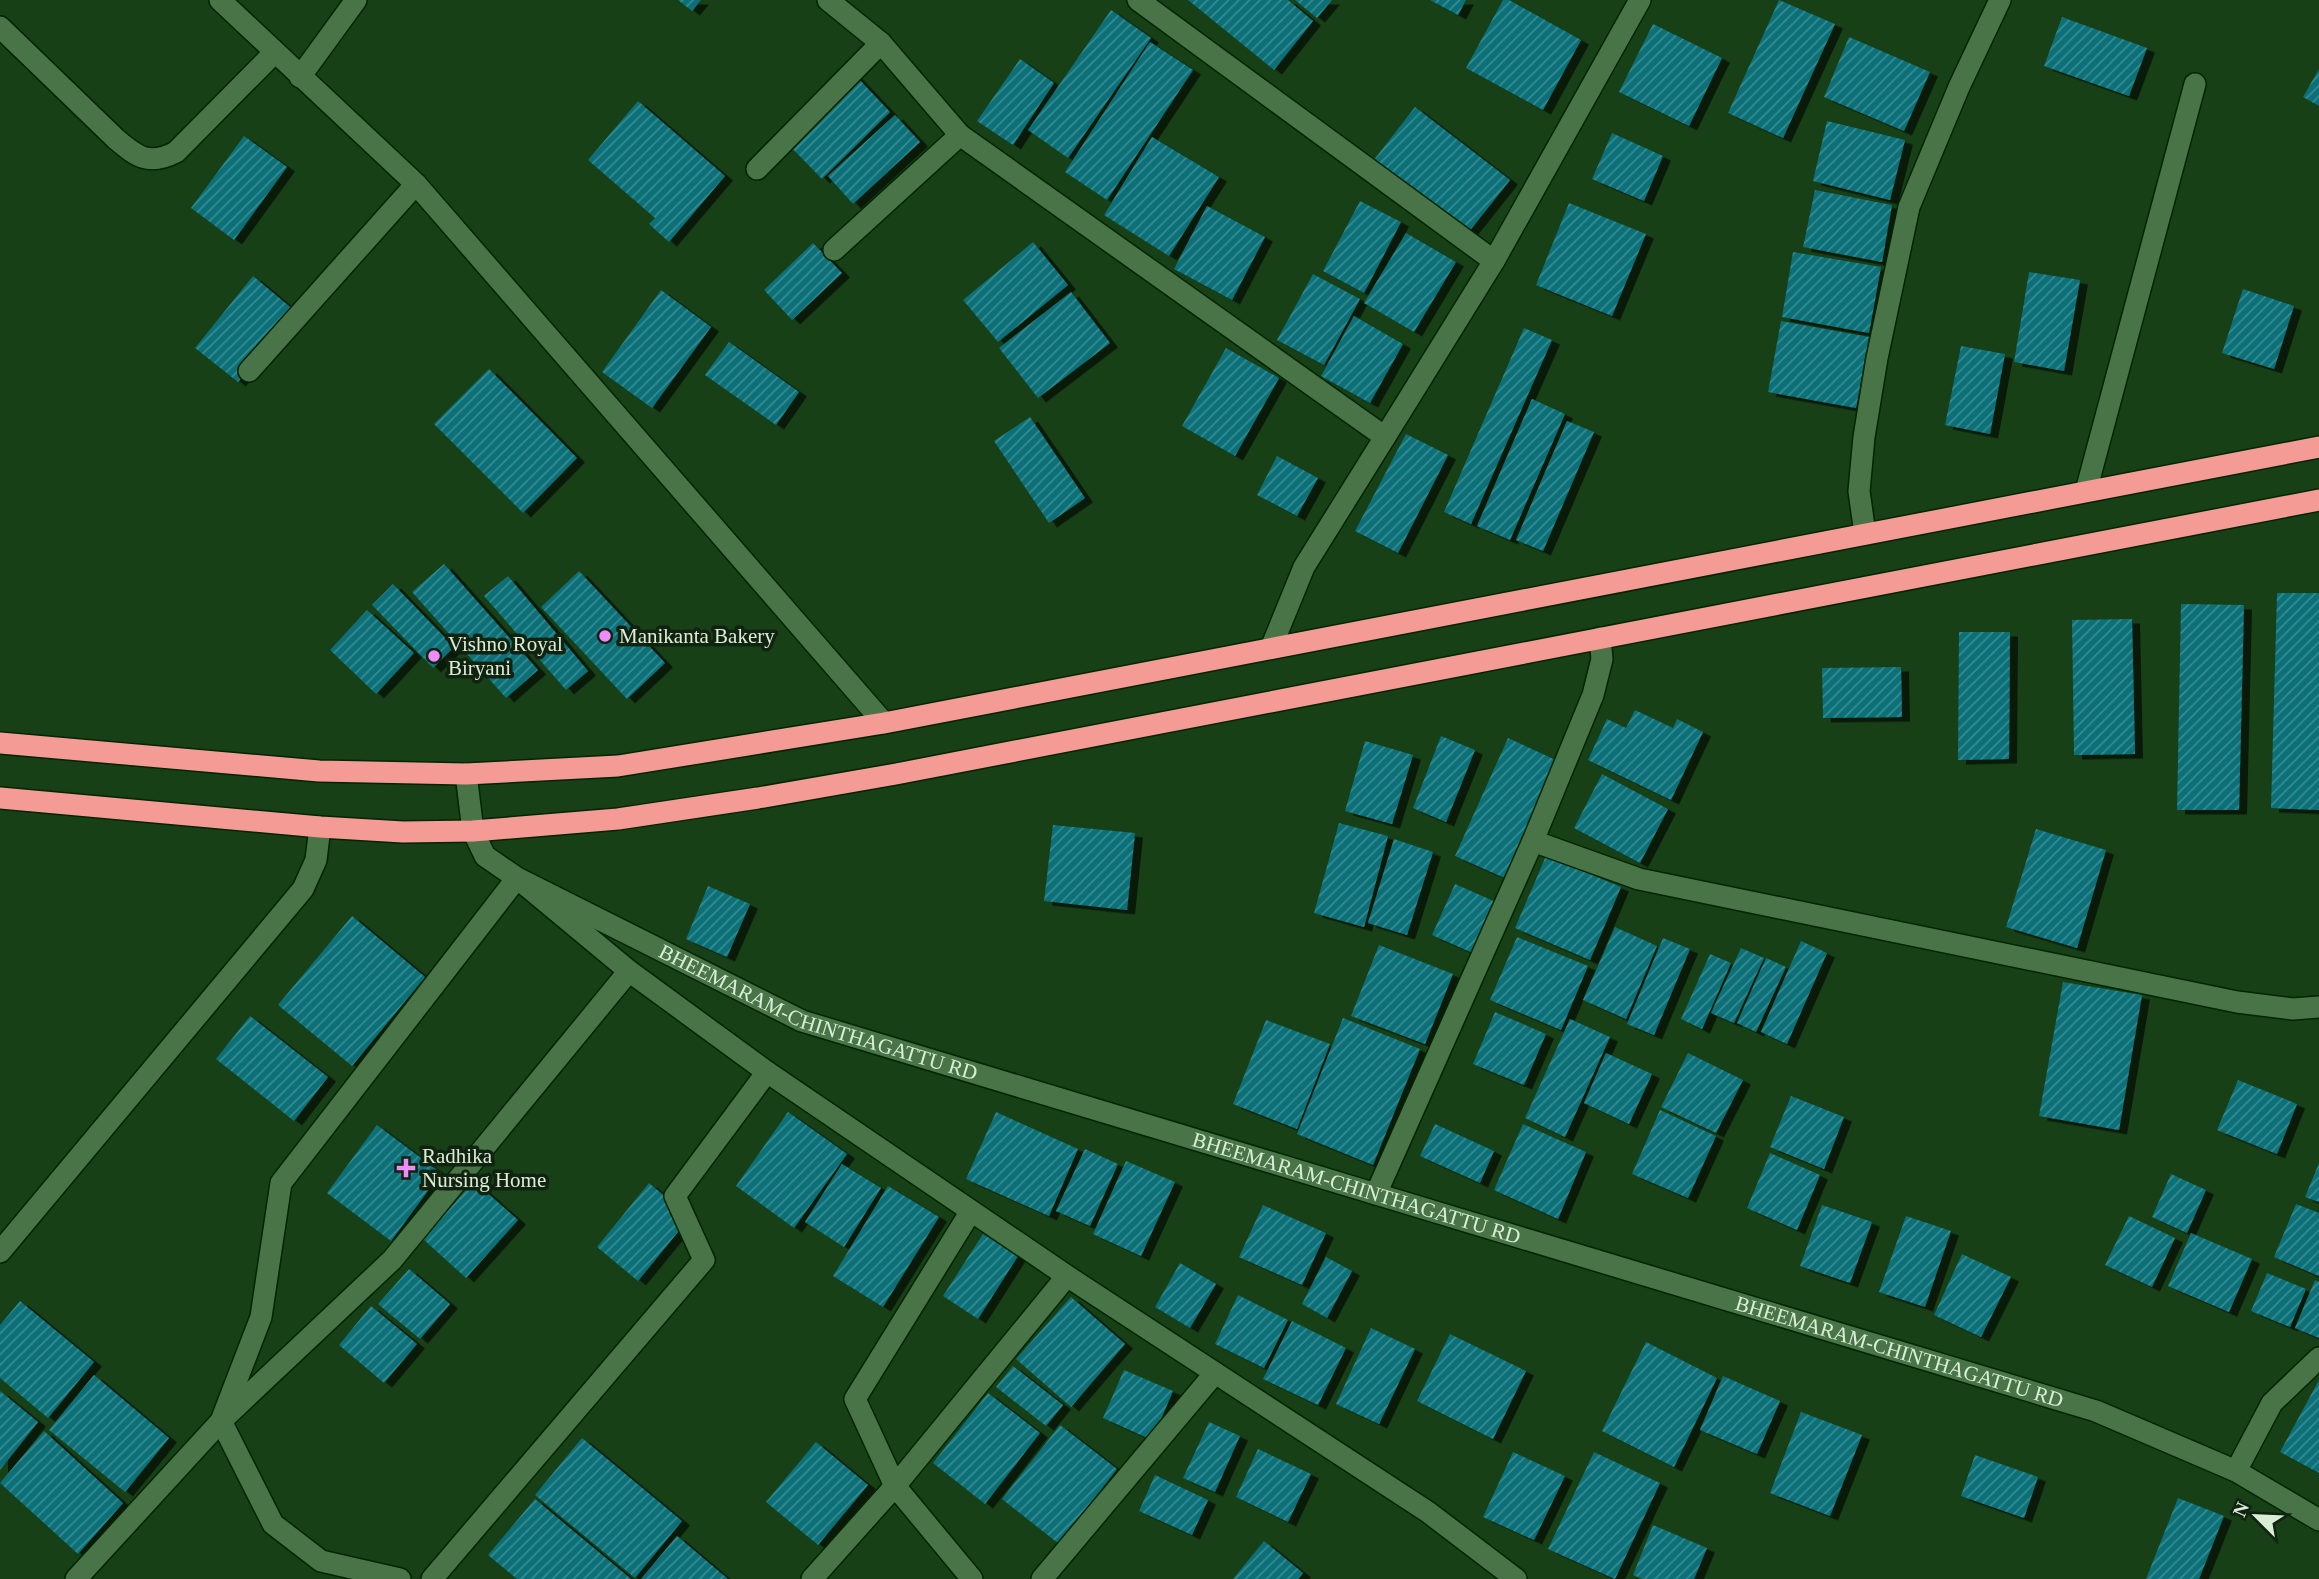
<svg xmlns="http://www.w3.org/2000/svg" width="2319" height="1579" viewBox="0 0 2319 1579" font-family="Georgia,serif">
  <defs>
    <pattern id="building-hatch" width="6" height="6" patternUnits="userSpaceOnUse" patternTransform="scale(1.75)"><rect width="6" height="6" fill="#097078"/><path d="M-1 1l2-2M0 6l6-6M5 7l2-2" fill="none" stroke="#388c91"/></pattern>
    <filter id="shadow"><feDropShadow dx="8" dy="4.5" stdDeviation="0" flood-color="#0009"/></filter>
  </defs>
  <rect width="100%" height="100%" fill="#174017"/>
  <path fill="url(#building-hatch)" filter="url(#shadow)" d="M678 0H701L692 11Z
    M1188 0H1288L1313 21 1274 70Z
    M1295 0H1332L1317 18Z
    M1430 0H1466L1458 15Z
    M1503 0H1509L1581 40 1543 110 1466 68Z
    M1779 0 1835 24 1783 138 1728 113Z
    M1111 10 1151 38 1068 158 1028 130Z
    M2062 17 2147 48 2129 96 2044 66Z
    M1653 24 1722 58 1689 126 1619 92Z
    M1849 37 1930 72 1904 131 1824 97Z
    M1150 42 1193 70 1107 200 1065 172Z
    M1020 59 1054 83 1013 145 977 121Z
    M2319 69V106L2303 97Z
    M854 74 890 112 822 179 785 141Z
    M638 101 725 176 669 242 649 224 655 218 588 160Z
    M1415 107 1510 180 1468 233 1373 161Z
    M895 115 920 142 853 204 828 176Z
    M1827 121 1905 140 1890 200 1813 181Z
    M1612 133 1663 156 1644 201 1592 179Z
    M244 136 287 167 234 240 191 208Z
    M1152 137 1219 177 1169 256 1104 215Z
    M1815 190 1892 205 1882 262 1803 247Z
    M1360 201 1401 222 1364 293 1323 271Z
    M1569 203 1646 234 1612 316 1536 285Z
    M1207 206 1265 237 1232 300 1174 269Z
    M1406 233 1456 262 1414 332 1364 303Z
    M1033 242 1068 285 998 342 963 300Z
    M813 243 842 273 792 320 764 290Z
    M1793 252 1881 267 1869 333 1782 317Z
    M2029 272 2080 280 2064 371 2014 362Z
    M1313 274 1360 299 1324 365 1277 340Z
    M253 276 295 311 238 382 195 348Z
    M2243 289 2294 306 2274 369 2222 353Z
    M661 290 711 327 652 408 602 372Z
    M1071 292 1110 343 1038 398 999 348Z
    M1354 316 1403 344 1370 403 1321 376Z
    M1781 321 1869 337 1856 408 1768 392Z
    M1524 328 1552 340 1471 524 1444 512Z
    M729 342 799 392 776 425 705 375Z
    M1961 346 2005 354 1990 434 1945 425Z
    M1226 348 1279 378 1235 456 1182 426Z
    M489 369 577 458 523 513 434 424Z
    M1532 399 1565 414 1510 540 1477 526Z
    M1030 417 1085 498 1049 523 994 441Z
    M1567 421 1594 432 1543 551 1516 540Z
    M1406 434 1448 455 1398 553 1355 531Z
    M1277 456 1318 478 1297 516 1257 495Z
    M444 564 538 670 506 698 412 592Z
    M579 571 665 663 627 699 541 607Z
    M508 576 588 671 566 690 484 596Z
    M393 584 454 647 433 668 372 605Z
    M2277 593H2319V810L2271 808Z
    M2181 604 2244 605 2239 810H2177Z
    M367 610 414 653 376 694 330 650Z
    M2132 619 2135 754 2074 755 2072 620Z
    M1959 632H2010L2009 759 1958 760Z
    M1901 667 1902 717 1823 718 1822 668Z
    M1635 710 1673 728 1677 719 1703 732 1671 800 1588 760 1607 719 1626 728Z
    M1441 736 1475 750 1446 822 1413 808Z
    M1508 738 1560 762 1507 879 1455 856Z
    M1365 741 1413 755 1392 824 1345 811Z
    M1602 774 1668 809 1640 863 1574 828Z
    M1339 823 1388 836 1364 927 1314 913Z
    M1053 825 1135 833 1127 910 1044 901Z
    M2036 829 2106 850 2077 948 2006 927Z
    M1394 839 1433 852 1407 935 1368 923Z
    M1546 856 1621 887 1590 960 1515 928Z
    M1455 884 1498 903 1475 954 1432 935Z
    M708 886 750 904 727 957 686 939Z
    M352 916 425 977 352 1066 278 1005Z
    M1615 927 1657 946 1626 1019 1583 1000Z
    M1517 937 1588 966 1561 1030 1490 1000Z
    M1663 938 1690 949 1654 1035 1627 1024Z
    M1801 941 1827 953 1787 1044 1761 1032Z
    M1379 945 1453 974 1425 1044 1351 1016Z
    M1741 948 1764 958 1734 1023 1711 1013Z
    M1710 954 1731 963 1702 1029 1681 1019Z
    M1766 958 1786 967 1756 1032 1737 1023Z
    M2063 982 2142 995 2119 1130 2039 1116Z
    M1495 1012 1546 1034 1524 1085 1473 1064Z
    M250 1016 328 1077 294 1121 216 1059Z
    M1343 1018 1420 1049 1373 1165 1297 1134Z
    M1570 1019 1610 1037 1565 1137 1525 1118Z
    M1266 1020 1330 1044 1297 1129 1233 1104Z
    M1606 1053 1652 1074 1629 1124 1584 1103Z
    M1688 1053 1743 1080 1716 1133 1661 1107Z
    M2238 1080 2297 1104 2277 1154 2217 1130Z
    M1791 1096 1844 1117 1824 1169 1770 1147Z
    M1660 1110 1716 1136 1688 1198 1632 1174Z
    M788 1112 847 1154 794 1228 736 1186Z
    M996 1112 1078 1149 1049 1216 966 1179Z
    M1435 1124 1494 1151 1480 1183 1420 1156Z
    M1523 1124 1586 1152 1558 1219 1494 1190Z
    M377 1125 441 1173 391 1241 327 1193Z
    M1085 1149 1118 1164 1090 1226 1056 1211Z
    M1770 1153 1820 1175 1797 1230 1747 1208Z
    M1126 1161 1175 1182 1141 1256 1093 1234Z
    M2319 1163V1202L2305 1197Z
    M842 1164 881 1188 844 1247 805 1222Z
    M2171 1174 2206 1190 2187 1233 2152 1217Z
    M474 1181 518 1220 466 1278 423 1239Z
    M649 1183 668 1199 682 1227 638 1281 597 1247Z
    M888 1186 939 1217 883 1307 833 1276Z
    M2296 1204 2319 1213V1276L2274 1257Z
    M1263 1205 1326 1233 1302 1285 1239 1257Z
    M1822 1205 1872 1222 1850 1283 1800 1266Z
    M1906 1216 1951 1231 1925 1307 1879 1292Z
    M2129 1216 2175 1238 2152 1287 2105 1265Z
    M2191 1233 2252 1259 2229 1312 2168 1286Z
    M983 1234 1018 1256 978 1319 943 1296Z
    M1962 1254 2011 1277 1981 1337 1934 1315Z
    M1326 1257 1352 1271 1327 1318 1302 1304Z
    M1180 1263 1216 1284 1190 1328 1155 1307Z
    M409 1269 450 1304 420 1339 378 1304Z
    M2267 1273 2306 1289 2290 1327 2251 1311Z
    M2315 1280 2319 1282V1338L2295 1328Z
    M1238 1295 1288 1320 1264 1368 1215 1344Z
    M1071 1297 1125 1344 1071 1407 1016 1359Z
    M20 1301 94 1362 48 1418 0 1378V1325Z
    M371 1306 417 1344 384 1383 339 1345Z
    M1292 1321 1346 1348 1318 1405 1263 1379Z
    M1371 1328 1415 1349 1379 1424 1336 1404Z
    M1450 1334 1526 1371 1493 1439 1417 1401Z
    M1646 1342 1717 1378 1674 1467 1602 1431Z
    M1013 1366 1063 1405 1046 1426 996 1387Z
    M1124 1370 1173 1391 1152 1440 1103 1418Z
    M94 1375 169 1438 125 1492 49 1430Z
    M1723 1376 1780 1401 1757 1454 1700 1430Z
    M2319 1380V1473L2280 1452Z
    M0 1391 38 1422 0 1470Z
    M988 1393 1040 1433 985 1504 933 1463Z
    M1801 1412 1862 1435 1830 1516 1770 1493Z
    M1209 1422 1240 1436 1215 1492 1183 1478Z
    M1060 1425 1117 1469 1059 1544 1002 1499Z
    M44 1431 123 1503 78 1554 0 1483Z
    M582 1438 682 1521 635 1578 535 1495Z
    M816 1442 868 1485 818 1545 766 1502Z
    M1258 1449 1311 1474 1288 1522 1236 1497Z
    M1513 1452 1565 1476 1534 1540 1483 1517Z
    M1594 1452 1660 1483 1615 1579 1548 1549Z
    M1975 1455 2038 1477 2024 1518 1961 1496Z
    M1155 1475 1208 1500 1192 1535 1139 1511Z
    M2178 1498 2224 1516 2199 1579H2146Z
    M535 1499 631 1579H517L488 1555Z
    M1653 1525 1707 1548 1694 1579H1642L1633 1575Z
    M677 1536 728 1579H641Z
    M1264 1541 1303 1573 1298 1579H1233Z"/>
  <g fill="none" stroke-linecap="round" stroke-linejoin="round">
    <g stroke="#002600" stroke-width="24">
      <g id="minor">
        <path d="M220 0 416 184 884 723"/>
        <path d="M828 0 881 43 960 135 1385 437 1494 261 1640 0"/>
        <path d="M1138 0 1494 261"/>
        <path d="M0 27 116 139C137 157 149 166 176 152L274 53"/>
        <path d="M300 77 356 0"/>
        <path d="M757 169 881 43"/>
        <path d="M834 250 960 135"/>
        <path d="M249 371 416 184"/>
        <path d="M2086 491 2195 84"/>
        <path d="M1865 534 1859 491 1864 437 1877 358 1909 207 1959 87 2000 0"/>
        <path d="M1271 648 1304 567 1385 437"/>
        <path id="s1" d="M466 774 473 831 485 856 517 878 802 1021 2096 1411 2236 1471 2319 1520"/>
        <path d="M1533 841 1639 879 2237 1002 2293 1009 2319 1007"/>
        <path d="M1376 1194 1533 841 1593 695 1602 659 1600 638"/>
        <path d="M971 1211 855 1399 895 1486 1067 1276"/>
        <path d="M0 1252 303 889 316 860 320 827"/>
        <path d="M2236 1471 2272 1403 2319 1358"/>
        <path d="M76 1579 221 1421 261 1317 281 1183 517 878 629 971 767 1072 1067 1276 1428 1512 1516 1579"/>
        <path d="M400 1579 321 1561 273 1524 221 1421 392 1260 629 971"/>
        <path d="M432 1579 704 1260 675 1196 767 1072"/>
        <path d="M812 1579 895 1486 972 1579"/>
        <path d="M1042 1579 1215 1373"/>
      </g>
    </g>
    <g stroke="#002600" stroke-width="24">
      <path id="highway" d="M0 743 319 771 466 774 618 766 884 723 2319 447
        M0 798 320 827 403 832 473 831 618 819 758 798 896 774 2319 500"/>
    </g>
    <use href="#minor" stroke="#497448" stroke-width="21"/>
    <use href="#highway" stroke="#f59b96" stroke-width="21"/>
  </g>
  <g fill="#ee8cf9" stroke="#112210" stroke-width="2.5">
    <circle cx="605" cy="636" r="7"/>
    <circle cx="434" cy="656" r="7"/>
    <path d="M402.5 1157.5h7v7h7v7h-7v7h-7v-7h-7v-7h7z"/>
  </g>
  <g text-anchor="middle" stroke-width="7" stroke-linejoin="round" paint-order="stroke">
    <g font-size="21" fill="#d8efd6" stroke="#112210" text-anchor="start">
      <text x="619" y="643">Manikanta Bakery</text>
      <text x="448" y="651">Vishno Royal<tspan x="448" dy="24">Biryani</tspan></text>
      <text x="422" y="1163">Radhika<tspan x="422" dy="24">Nursing Home</tspan></text>
    </g>
    <g font-size="21" fill="#d8efd6" stroke="#112210">
      <text dy="7" stroke="none"><textPath href="#s1" startOffset="455">BHEEMARAM-CHINTHAGATTU RD</textPath></text>
      <text dy="7" stroke="none"><textPath href="#s1" startOffset="1022">BHEEMARAM-CHINTHAGATTU RD</textPath></text>
      <text dy="7" stroke="none"><textPath href="#s1" startOffset="1589">BHEEMARAM-CHINTHAGATTU RD</textPath></text>
    </g>
  </g>
  <g transform="translate(2256 1516) rotate(294)" stroke="#112210" stroke-width="5" paint-order="stroke">
  <path d="M0-5L12 26L0 18L-12 26Z" fill="#d8efd6"/>
  <text y="-10" font-size="19" font-weight="bold" text-anchor="middle" fill="#d8efd6">N</text>
  </g>
</svg>
